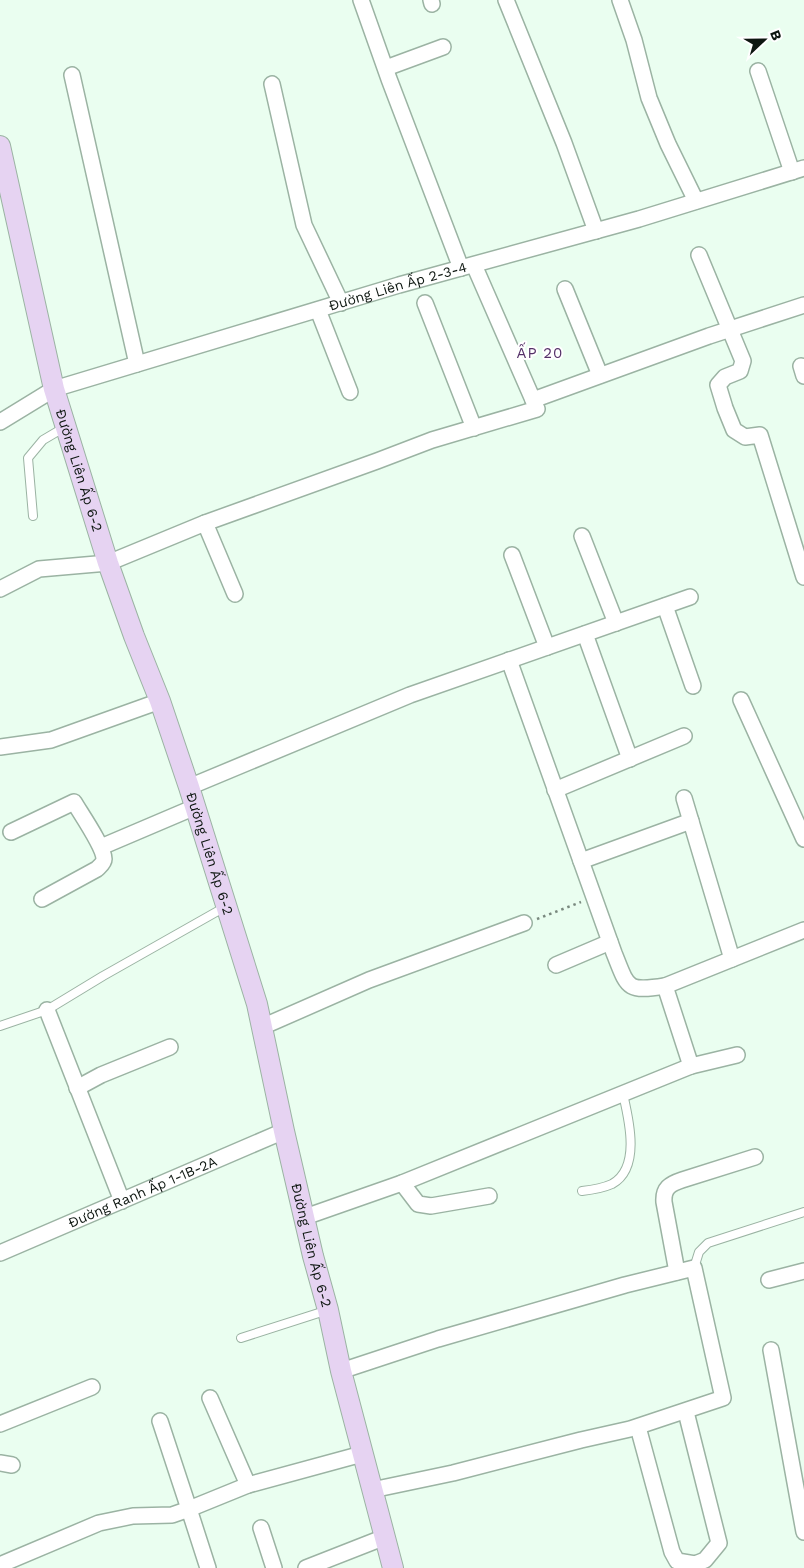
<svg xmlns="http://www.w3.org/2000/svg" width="804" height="1568" viewBox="0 0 804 1568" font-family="'Work Sans',sans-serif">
  <rect width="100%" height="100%" fill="#eafef0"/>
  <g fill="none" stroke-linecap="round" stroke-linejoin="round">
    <g stroke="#9bb3a3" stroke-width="10">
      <path id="lane" d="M33 516 28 458 43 440 65 427
        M0 1026 47 1010 103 976 225 907
        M582 1191C591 1190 603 1188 612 1184 641 1168 629 1120 623 1094
        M694 1268 699 1252 708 1243 804 1212
        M241 1338 328 1310"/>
    </g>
    <g stroke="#9bb3a3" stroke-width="18">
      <g id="street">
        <path d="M361 0 389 79 461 268"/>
        <path d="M431 0 432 4"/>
        <path d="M506 0 564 143 596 231"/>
        <path d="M620 0 634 40 649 98 668 144 696 201"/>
        <path d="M386 68 443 47"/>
        <path d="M758 71 792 172"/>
        <path d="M72 75 137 364"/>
        <path d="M272 84 304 225 341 303"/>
        <path d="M699 255 743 361 740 371 725 377 718 385 725 408 734 430 745 437 760 435 804 577"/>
        <path d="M565 289 600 375"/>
        <path d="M425 303 474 428"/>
        <path d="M318 310 350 392"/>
        <path d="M801 366 804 376"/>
        <path d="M533 400 709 336 804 305"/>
        <path id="s1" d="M0 422 54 389 399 285 639 219 804 168"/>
        <path d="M205 523 235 594"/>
        <path d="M582 536 616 623"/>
        <path d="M512 555 547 647"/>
        <path d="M0 589 39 569 108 563 205 523 377 461 432 440 537 409 474 265"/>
        <path d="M665 606 693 686"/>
        <path d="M585 634 630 759"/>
        <path d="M509 660 614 953C628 988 626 992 665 986L804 930"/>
        <path d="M741 700 804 839"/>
        <path d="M0 747 51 740 160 701"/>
        <path d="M189 787 410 695 690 597"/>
        <path d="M555 790 684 736"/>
        <path d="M684 798 732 959"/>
        <path d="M11 832 74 802C81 814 104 847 104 859 104 863 100 866 97 869L42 899"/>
        <path d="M101 847 195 807"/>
        <path d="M581 861 691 821"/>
        <path d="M556 965 610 942"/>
        <path d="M665 986 691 1066"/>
        <path d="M47 1010 122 1201"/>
        <path d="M262 1027 369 980 524 923"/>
        <path d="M77 1088 101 1075 170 1047"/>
        <path d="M402 1183 418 1204 431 1206 489 1196"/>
        <path d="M305 1217 402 1183 691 1066 737 1055"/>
        <path id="s2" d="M0 1253 284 1131"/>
        <path d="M677 1272 664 1202C663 1188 670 1184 682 1180L755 1157"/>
        <path d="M769 1280 804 1271"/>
        <path d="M771 1350 804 1532"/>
        <path d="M341 1371 438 1339 625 1285 694 1268 723 1398 630 1429 581 1440 453 1473 372 1490"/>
        <path d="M210 1398 248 1485"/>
        <path d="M686 1412 719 1543 705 1560 695 1564 696 1568"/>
        <path d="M160 1421 189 1509 248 1485 362 1454"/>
        <path d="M0 1424 92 1387"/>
        <path d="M638 1427 672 1552 677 1561 695 1564"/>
        <path d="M0 1463 12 1465"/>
        <path d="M261 1528 274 1568"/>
        <path d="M2 1564 99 1523 133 1516 172 1515 189 1509 208 1568"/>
        <path d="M306 1568 385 1537"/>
      </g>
    </g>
    <g stroke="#9bb3a3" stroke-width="22">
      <g id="secondary">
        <path id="s3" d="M0 146 54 389 108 563 134 636 160 701 189 787 257 1004 284 1131 313 1256 328 1310 341 1371 393 1568"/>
      </g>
    </g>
    <path stroke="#79887e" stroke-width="2.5" stroke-dasharray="2.5 4" stroke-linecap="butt" d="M537 919 581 902"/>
    <use href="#lane" stroke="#fff" stroke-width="8"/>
    <use href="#street" stroke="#fff" stroke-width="15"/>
    <use href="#secondary" stroke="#e6d3f2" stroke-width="20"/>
  </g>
  <g text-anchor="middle" stroke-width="4" stroke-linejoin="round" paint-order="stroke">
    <g font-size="14" fill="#0d1610" stroke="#fff">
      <text dy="5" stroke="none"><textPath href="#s1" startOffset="422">Đường Liên Ấp 2-3-4</textPath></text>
      <text dy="5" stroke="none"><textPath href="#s3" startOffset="334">Đường Liên Ấp 6-2</textPath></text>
      <text dy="5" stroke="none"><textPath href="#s3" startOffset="739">Đường Liên Ấp 6-2</textPath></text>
      <text dy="5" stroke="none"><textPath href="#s2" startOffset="155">Đường Ranh Ấp 1-1B-2A</textPath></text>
      <text dy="5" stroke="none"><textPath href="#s3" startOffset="1144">Đường Liên Ấp 6-2</textPath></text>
    </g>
    <g font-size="15" letter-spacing="1" fill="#543068" stroke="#fff">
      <text x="540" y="358">ẤP 20</text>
    </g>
  </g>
  <g transform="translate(764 40) rotate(68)" stroke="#ffffff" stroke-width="4" paint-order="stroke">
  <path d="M0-4L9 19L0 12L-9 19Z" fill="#0d1610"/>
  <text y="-8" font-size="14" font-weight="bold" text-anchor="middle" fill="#0d1610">B</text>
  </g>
</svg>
